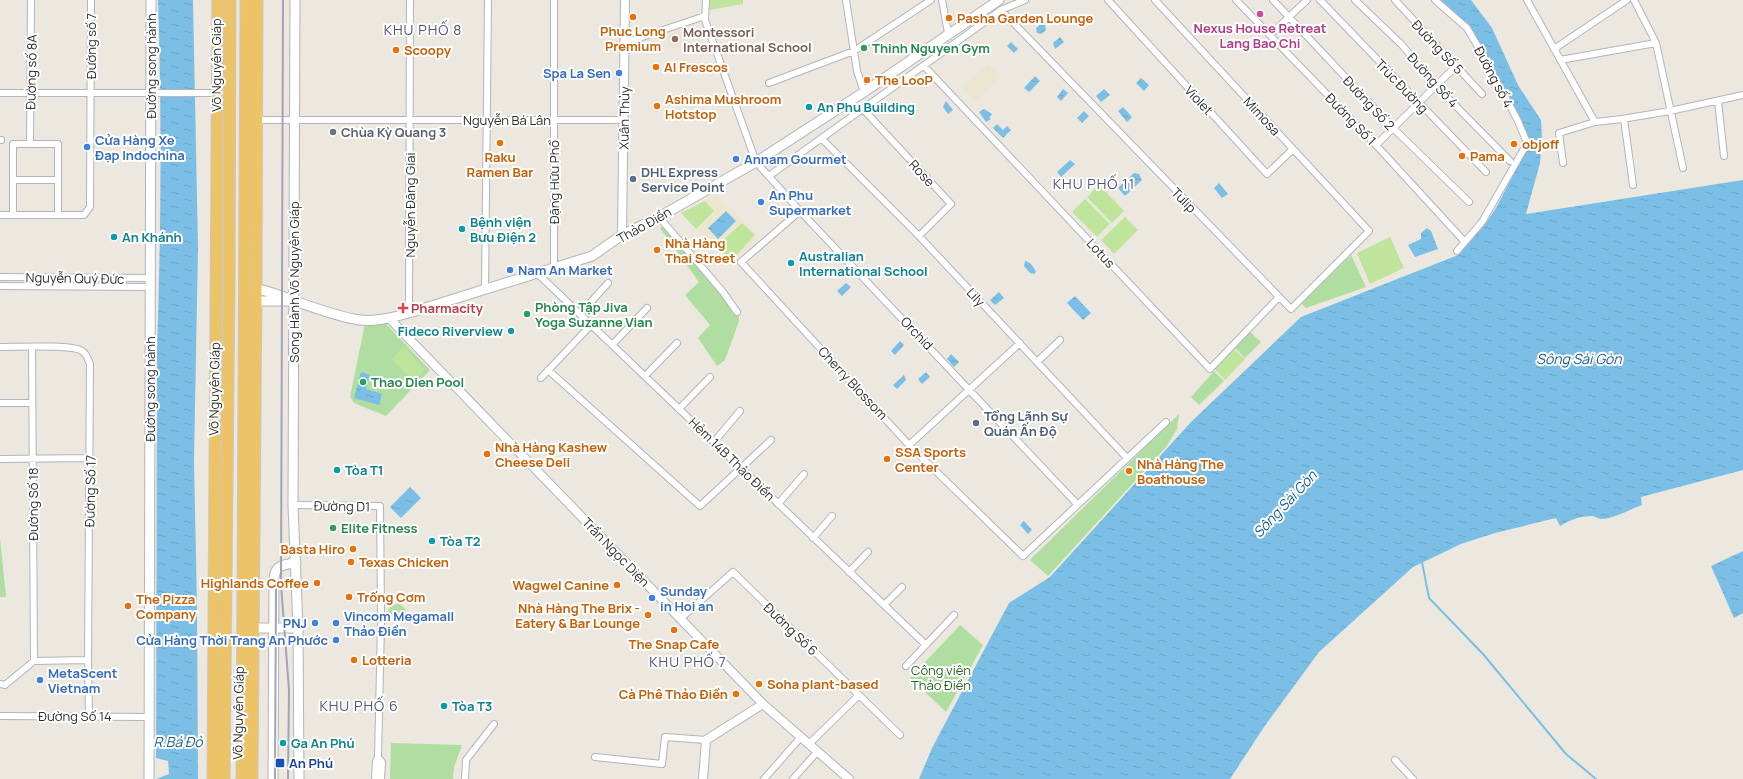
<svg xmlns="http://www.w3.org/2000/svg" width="1743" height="779" viewBox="0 0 1743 779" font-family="Manrope,sans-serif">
  <defs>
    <pattern id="water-ripples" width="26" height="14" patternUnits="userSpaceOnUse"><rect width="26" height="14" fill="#7bbfe6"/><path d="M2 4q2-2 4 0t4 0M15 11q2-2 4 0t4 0" fill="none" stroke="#6aa4c5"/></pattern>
  </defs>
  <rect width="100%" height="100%" fill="#ece8df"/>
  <path fill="#ece6d0" d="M679 30 684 42 671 50 666 36Z
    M989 64 1000 77 977 101 962 87Z
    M716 195 759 236 732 264 681 213Z"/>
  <path fill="#afdea0" d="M665 225 738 311 739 321 725 360 717 366 698 338 710 325 685 295 699 282 660 228Z
    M1351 255 1366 287 1306 308 1301 303Z
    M365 324H386L430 370 386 416 354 403 350 397Z
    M1250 332 1261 342 1245 358 1235 348Z
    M1214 371 1224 381 1199 405 1191 397Z
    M1179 414 1177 429 1166 447 1048 576 1030 560Z
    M0 538 6 597H0Z
    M388 613a9 9 0 1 1 18 0a9 9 0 1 1-18 0Z
    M960 625 983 645 946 712 910 678Z
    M391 743 462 745 454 767 453 779H390Z"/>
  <path fill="#bfe59d" d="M709 0H743V4L710 10Z
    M1099 185 1124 211 1112 223 1087 197Z
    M1085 199 1110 224 1097 237 1072 212Z
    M705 201 714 211 696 229 681 213Z
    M1125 217 1138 230 1114 254 1101 240Z
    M742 223 755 235 731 261 717 246Z
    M1390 237 1404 268 1370 284 1357 253Z
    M404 347 425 370 413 381 392 359Z
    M1234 349 1245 359 1225 380 1215 369Z"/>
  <path fill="url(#water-ripples)" d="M158 0H193L198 248 194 461 197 605 198 779H156L169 774 168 761 156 758 157 350C161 234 162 116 158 0Z
    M1440 0H1471L1492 28 1518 85 1541 120 1542 139 1540 163 1526 214 1743 180V470L1641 497 1642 505C1631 509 1613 519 1601 519 1598 519 1595 516 1592 516 1580 516 1570 520 1560 526L1556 518 1495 533 1461 544 1413 567 1319 652 1264 727 1230 779H919L932 748 1009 603 1050 577 1191 422 1301 317 1458 255 1486 223 1496 208 1530 143 1469 25Z
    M1041 24 1045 25 1046 30 1041 34 1037 33 1036 28Z
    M1060 37 1064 42 1055 49 1053 43Z
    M1011 42 1018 49 1014 53 1007 46Z
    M1035 76 1040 81 1029 92 1024 88Z
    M1141 78 1149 85 1144 91 1136 83Z
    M1063 89 1068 93 1061 101 1057 97Z
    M1104 89 1110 95 1101 102 1096 96Z
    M946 101 953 110 948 114 943 107Z
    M1123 107 1132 117 1127 122 1118 111Z
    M984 109 992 114 989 118 991 119 986 122 979 112Z
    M1084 111 1089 116 1082 123 1077 118Z
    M997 124 1003 130 1007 126 1011 130 1003 138 993 128Z
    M1070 160 1075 164 1061 177 1057 172Z
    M1134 173 1139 174 1142 180 1125 196 1118 188Z
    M1219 183 1228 194 1222 198 1214 188Z
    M726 211 736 221 718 239 708 228Z
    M1427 228 1431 231 1438 249 1415 257 1408 245 1421 239V233Z
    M1025 261C1030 262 1034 267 1036 272L1034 274 1030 273 1024 266Z
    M846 283 851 287 842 296 837 291Z
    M999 292 1004 298 995 305 990 300Z
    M1075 296 1091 313 1083 320 1067 303Z
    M900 341 904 345 895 355 891 351Z
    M951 354 959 362 954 367 947 359Z
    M361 372 370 375 366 389 382 394 379 405 354 398Z
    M926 372 930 377 922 384 918 379Z
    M904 375 906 380 897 389 893 385Z
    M410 487 421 498 401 518 390 507Z
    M1024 521 1032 530 1028 534 1020 525Z
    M1743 551V613L1734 618 1711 566Z"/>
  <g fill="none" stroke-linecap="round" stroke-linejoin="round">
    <path stroke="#7bbfe6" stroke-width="2" d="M1422 562 1429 598 1483 654 1566 754 1596 779"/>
    <g stroke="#b2b4be" stroke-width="8">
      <path id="minor" d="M706 0 705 20 756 162 800 211 1077 504
        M846 0 857 71 864 92
        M942 0 948 33
        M1108 0 1267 174 1293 149
        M1236 0 1376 145 1464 241
        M1273 0 1394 129 1469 202
        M1320 0 1486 172
        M1355 0 1401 44 1445 95 1510 161
        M1395 0 1482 94
        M1435 0 1467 28 1477 45 1517 119 1526 140 1525 147 1482 222 1457 251
        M1527 0 1595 122
        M1634 0 1656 43 1683 168
        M1001 10 1291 309 1369 231 1155 0
        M1270 35 1307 0
        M624 43 705 16
        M1554 49 1627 0
        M1560 60 1656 43
        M924 66 1210 369 1278 298
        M769 83 854 51 931 0
        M0 93H218
        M1718 101 1724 156
        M862 108 951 204 919 236
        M1624 119 1633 185
        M256 120H624
        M822 139 919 236 1127 458
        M0 140H1
        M13 144H58V180H13Z
        M30 144 31 0
        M1376 145 1456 66
        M1563 163 1559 133 1595 122 1622 119 1670 111 1743 95
        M769 176C846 120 924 66 1001 10L1025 0
        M58 180V215
        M800 211 741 262 909 445 1023 556 1166 422
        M0 215H84L90 207 91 0
        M13 215V180
        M659 217 723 292 737 312
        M554 268V0
        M538 274 926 645
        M0 277 150 278
        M0 286 150 287
        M485 290 488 0
        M409 313 410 0
        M580 314 608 283
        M612 345 647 308
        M0 347C14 347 73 344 82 351 87 354 88 360 90 364L88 660 89 716
        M32 347 34 661
        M1037 362 1060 340
        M548 370 700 506 771 440
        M645 376 677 343
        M541 378 591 325
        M0 403H32
        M679 409 710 377
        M714 442 740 411
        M909 445 1020 343
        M0 459 90 458
        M778 504 804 474
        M293 505 380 506 381 614
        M813 538 832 516
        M849 572 868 552
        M884 605 902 587
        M680 619 733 572 900 735
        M906 666 954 615
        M0 684 5 685 34 661 88 660
        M0 716 149 717
        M809 744 859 695
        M378 757 381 624
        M595 757 662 764 665 737 706 740
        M1395 760 1413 779
        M375 779 376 761 378 757 382 762 381 779
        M465 779 466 760 494 724
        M764 779 801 737
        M793 779 817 752"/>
    </g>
    <g stroke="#b2b4be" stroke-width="10">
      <path id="tertiary" d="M622 235 625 0
        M389 318 763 704 849 779
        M703 779 706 740 763 704"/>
    </g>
    <g stroke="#b2b4be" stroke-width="11">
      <path id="secondary" d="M295 0 293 505 298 628 299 779
        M256 289C270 291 281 296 295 301 315 308 338 317 360 320 377 322 393 317 409 313L592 256 622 235 659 217 756 162 864 92 999 0
        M256 301H290
        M253 628H298
        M149 779 151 0
        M273 779 274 578C275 565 285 564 296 563"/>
    </g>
    <g stroke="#c8c8c8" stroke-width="13">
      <path id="trunk" d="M213 779 218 0
        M224 779 229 284 230 0
        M242 779 246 0
        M252 779 256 289 257 0"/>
    </g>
    <use href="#minor" stroke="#fff" stroke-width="6"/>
    <use href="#tertiary" stroke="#fff" stroke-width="8"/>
    <use href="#secondary" stroke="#fff" stroke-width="9"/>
    <use href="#trunk" stroke="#ecc367" stroke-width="11"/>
    <path stroke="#a2a3b4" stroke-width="2" d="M283 0 281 585 289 690 288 779
      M275 779 276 585"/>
  </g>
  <circle fill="#d1479c" stroke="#fff" stroke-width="1.5" cx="1260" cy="14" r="4"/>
  <g fill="#e8710a" stroke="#fff" stroke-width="1.5">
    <circle cx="633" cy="17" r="4"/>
    <circle cx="949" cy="18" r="4"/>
    <circle cx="396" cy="50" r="4"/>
    <circle cx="656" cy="67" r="4"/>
    <circle cx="867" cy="80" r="4"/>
    <circle cx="657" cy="106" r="4"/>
    <circle cx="500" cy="143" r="4"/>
    <circle cx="1514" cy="144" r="4"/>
    <circle cx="1462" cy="156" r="4"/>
    <circle cx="657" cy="250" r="4"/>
    <circle cx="487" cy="454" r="4"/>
    <circle cx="887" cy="459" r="4"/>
    <circle cx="1129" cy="471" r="4"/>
    <circle cx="353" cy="549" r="4"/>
    <circle cx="351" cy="562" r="4"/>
    <circle cx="317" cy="583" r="4"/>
    <circle cx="617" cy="585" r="4"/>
    <circle cx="349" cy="597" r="4"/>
    <circle cx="128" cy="606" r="4"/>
    <circle cx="648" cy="615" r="4"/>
    <circle cx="674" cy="630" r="4"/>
    <circle cx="354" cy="660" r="4"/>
    <circle cx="759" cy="684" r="4"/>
    <circle cx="736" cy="694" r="4"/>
  </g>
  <circle fill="#8d6e63" stroke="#fff" stroke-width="1.5" cx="675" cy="39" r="4"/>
  <g fill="#2e9e5b" stroke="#fff" stroke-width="1.5">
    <circle cx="864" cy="48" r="4"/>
    <circle cx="527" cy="314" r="4"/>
    <circle cx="363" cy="382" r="4"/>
    <circle cx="333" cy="528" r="4"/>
  </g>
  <g fill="#3f7fe0" stroke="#fff" stroke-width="1.5">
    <circle cx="619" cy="73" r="4"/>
    <circle cx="87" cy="147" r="4"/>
    <circle cx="736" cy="159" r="4"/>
    <circle cx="761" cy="202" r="4"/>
    <circle cx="510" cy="270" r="4"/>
    <circle cx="652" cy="598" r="4"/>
    <circle cx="315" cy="623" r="4"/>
    <circle cx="336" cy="623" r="4"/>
    <circle cx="336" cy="640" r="4"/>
    <circle cx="40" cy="680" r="4"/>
  </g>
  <g fill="#0f9aa8" stroke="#fff" stroke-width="1.5">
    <circle cx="809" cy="107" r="4"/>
    <circle cx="462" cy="229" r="4"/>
    <circle cx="114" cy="237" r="4"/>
    <circle cx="791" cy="263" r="4"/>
    <circle cx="511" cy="331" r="4"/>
    <circle cx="337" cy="470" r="4"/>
    <circle cx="432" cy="541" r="4"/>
    <circle cx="444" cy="706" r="4"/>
    <circle cx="283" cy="743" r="4"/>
  </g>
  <circle fill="#6b7280" stroke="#fff" stroke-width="1.5" cx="333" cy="132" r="4"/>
  <g fill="#5c6f8a" stroke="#fff" stroke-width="1.5">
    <circle cx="633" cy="179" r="4"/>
    <circle cx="976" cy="423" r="4"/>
  </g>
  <path fill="#e0444e" stroke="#fff" stroke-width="1.5" d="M401 302h4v4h4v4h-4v4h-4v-4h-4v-4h4z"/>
  <rect fill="#1a4fb4" stroke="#fff" stroke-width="1.5" x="275" y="758" width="10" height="10" rx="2"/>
  <g text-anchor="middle" stroke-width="4" stroke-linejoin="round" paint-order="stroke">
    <g font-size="13" font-weight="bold" fill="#c56008" stroke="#fff" text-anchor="start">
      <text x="957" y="23">Pasha Garden Lounge</text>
      <text x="633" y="36" text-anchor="middle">Phuc Long<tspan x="633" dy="15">Premium</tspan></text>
      <text x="404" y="55">Scoopy</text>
      <text x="664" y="72">Al Frescos</text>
      <text x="875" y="85">The LooP</text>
      <text x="665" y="104">Ashima Mushroom<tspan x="665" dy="15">Hotstop</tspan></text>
      <text x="1522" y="149">objoff</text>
      <text x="1470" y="161">Pama</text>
      <text x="500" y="162" text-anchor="middle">Raku<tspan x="500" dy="15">Ramen Bar</tspan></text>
      <text x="665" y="248">Nhà Hàng<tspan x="665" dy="15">Thai Street</tspan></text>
      <text x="495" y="452">Nhà Hàng Kashew<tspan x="495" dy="15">Cheese Deli</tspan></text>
      <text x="895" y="457">SSA Sports<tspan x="895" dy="15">Center</tspan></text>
      <text x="1137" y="469">Nhà Hàng The<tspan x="1137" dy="15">Boathouse</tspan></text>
      <text x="345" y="554" text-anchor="end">Basta Hiro</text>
      <text x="359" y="567">Texas Chicken</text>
      <text x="309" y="588" text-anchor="end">Highlands Coffee</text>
      <text x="609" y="590" text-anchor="end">Wagwel Canine</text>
      <text x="357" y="602">Trống Cơm</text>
      <text x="136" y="604">The Pizza<tspan x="136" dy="15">Company</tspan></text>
      <text x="640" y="613" text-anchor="end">Nhà Hàng The Brix -<tspan x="640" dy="15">Eatery &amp; Bar Lounge</tspan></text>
      <text x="674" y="649" text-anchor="middle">The Snap Cafe</text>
      <text x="362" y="665">Lotteria</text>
      <text x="767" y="689">Soha plant-based</text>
      <text x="728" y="699" text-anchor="end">Cà Phê Thảo Điền</text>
    </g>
    <g font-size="13" font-weight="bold" fill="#b23c85" stroke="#fff">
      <text x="1260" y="33">Nexus House Retreat<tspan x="1260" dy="15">Lang Bao Chi</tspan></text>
    </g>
    <g font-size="13" font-weight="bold" fill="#785e54" stroke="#fff" text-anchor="start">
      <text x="683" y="37">Montessori<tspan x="683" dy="15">International School</tspan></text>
    </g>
    <g font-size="13" fill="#2c2c2c" stroke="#fff">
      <text transform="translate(91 46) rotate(-90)" y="5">Đường số 7</text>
      <text transform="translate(1438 47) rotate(47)" y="5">Đường Số 5</text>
      <text transform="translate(216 65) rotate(-90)" y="5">Võ Nguyên Giáp</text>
      <text transform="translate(151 66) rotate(-90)" y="5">Đường song hành</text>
      <text transform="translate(31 72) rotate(-89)" y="5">Đường số 8A</text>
      <text transform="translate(1494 77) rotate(62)" y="5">Đường số 4</text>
      <text transform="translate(1433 80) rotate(48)" y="5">Đường Số 4</text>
      <text transform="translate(1402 86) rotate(46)" y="5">Trúc Đường</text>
      <text transform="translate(1199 100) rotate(47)" y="5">Violet</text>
      <text transform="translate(1369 103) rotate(47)" y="5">Đường Số 2</text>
      <text transform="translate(1262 116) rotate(47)" y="5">Mimosa</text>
      <text transform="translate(624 118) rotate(-89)" y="5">Xuân Thủy</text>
      <text transform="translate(1351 119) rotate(46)" y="5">Đường Số 1</text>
      <text x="507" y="125">Nguyễn Bá Lân</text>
      <text transform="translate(922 173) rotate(47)" y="5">Rose</text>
      <text transform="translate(554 182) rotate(-90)" y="5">Đặng Hữu Phổ</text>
      <text transform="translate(1184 200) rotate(46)" y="5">Tulip</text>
      <text transform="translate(410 205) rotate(-90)" y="5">Nguyễn Đăng Giai</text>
      <text transform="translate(644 225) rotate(-29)" y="5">Thảo Điền</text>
      <text transform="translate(1101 253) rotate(47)" y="5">Lotus</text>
      <text transform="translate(75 278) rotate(1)" y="5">Nguyễn Quý Đức</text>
      <text transform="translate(294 282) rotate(-90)" y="5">Song Hành Võ Nguyên Giáp</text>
      <text transform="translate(976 297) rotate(47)" y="5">Lily</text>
      <text transform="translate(917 333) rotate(46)" y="5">Orchid</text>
      <text transform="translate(853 383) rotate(47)" y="5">Cherry Blossom</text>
      <text transform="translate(150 389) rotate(-90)" y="5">Đường song hành</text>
      <text transform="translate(214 389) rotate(-89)" y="5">Võ Nguyên Giáp</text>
      <text transform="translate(732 459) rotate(44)" y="5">Hẻm 14B Thảo Điền</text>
      <text transform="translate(90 491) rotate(-89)" y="5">Đường Số 17</text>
      <text transform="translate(33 504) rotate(-90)" y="5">Đường Số 18</text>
      <text transform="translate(342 506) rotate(1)" y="5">Đường D1</text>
      <text transform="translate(616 552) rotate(46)" y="5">Trần Ngọc Diện</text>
      <text transform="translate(791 629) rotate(44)" y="5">Đường Số 6</text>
      <text transform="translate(238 713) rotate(-89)" y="5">Võ Nguyên Giáp</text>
      <text x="75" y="721">Đường Số 14</text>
    </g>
    <g font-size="13" font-weight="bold" fill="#27864d" stroke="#fff" text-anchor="start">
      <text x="872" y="53">Thinh Nguyen Gym</text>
      <text x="535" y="312">Phòng Tập Jiva<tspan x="535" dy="15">Yoga Suzanne Vian</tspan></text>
      <text x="371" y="387">Thao Dien Pool</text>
      <text x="341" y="533">Elite Fitness</text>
    </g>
    <g font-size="13" font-weight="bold" fill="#366cbe" stroke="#fff" text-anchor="start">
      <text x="611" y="78" text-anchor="end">Spa La Sen</text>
      <text x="95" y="145">Cửa Hàng Xe<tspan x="95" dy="15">Đạp Indochina</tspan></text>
      <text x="744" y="164">Annam Gourmet</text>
      <text x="769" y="200">An Phu<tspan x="769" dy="15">Supermarket</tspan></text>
      <text x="518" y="275">Nam An Market</text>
      <text x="660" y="596">Sunday<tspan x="660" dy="15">in Hoi an</tspan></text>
      <text x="344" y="621">Vincom Megamall<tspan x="344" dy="15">Thảo Điền</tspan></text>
      <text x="307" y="628" text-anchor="end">PNJ</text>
      <text x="328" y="645" text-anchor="end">Cửa Hàng Thời Trang An Phước</text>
      <text x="48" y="678">MetaScent<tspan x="48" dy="15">Vietnam</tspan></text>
    </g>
    <g font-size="13" font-weight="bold" fill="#0d838f" stroke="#fff" text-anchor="start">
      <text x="817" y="112">An Phu Building</text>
      <text x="470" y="227">Bệnh viện<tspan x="470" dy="15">Bưu Điện 2</tspan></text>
      <text x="122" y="242">An Khánh</text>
      <text x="799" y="261">Australian<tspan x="799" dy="15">International School</tspan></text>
      <text x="503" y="336" text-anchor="end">Fideco Riverview</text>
      <text x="345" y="475">Tòa T1</text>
      <text x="440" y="546">Tòa T2</text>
      <text x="452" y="711">Tòa T3</text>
      <text x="291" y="748">Ga An Phú</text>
    </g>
    <g font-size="13" font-weight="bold" fill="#5b616d" stroke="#fff" text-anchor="start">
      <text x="341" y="137">Chùa Kỳ Quang 3</text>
    </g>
    <g font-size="13" font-weight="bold" fill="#4e5e75" stroke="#fff" text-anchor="start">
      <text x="641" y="177">DHL Express<tspan x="641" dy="15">Service Point</tspan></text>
      <text x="984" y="421">Tổng Lãnh Sự<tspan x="984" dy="15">Quán Ấn Độ</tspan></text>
    </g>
    <g font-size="13" font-weight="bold" fill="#be3a42" stroke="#fff" text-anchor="start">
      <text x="411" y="313">Pharmacity</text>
    </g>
    <g font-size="13" fill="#286420" stroke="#fff">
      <text x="941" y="675">Công viên<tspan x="941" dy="15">Thảo Điền</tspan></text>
    </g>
    <g font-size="13" font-weight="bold" fill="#164399" stroke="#fff" text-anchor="start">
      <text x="289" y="768">An Phú</text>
    </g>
    <g font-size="14" letter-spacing="1" fill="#4f5279" stroke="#fff">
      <text x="423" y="35">KHU PHỐ 8</text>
      <text x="1094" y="189">KHU PHỐ 11</text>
      <text x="688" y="667">KHU PHỐ 7</text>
      <text x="359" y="711">KHU PHỐ 6</text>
    </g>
    <g font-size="14" font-style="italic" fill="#185d93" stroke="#fff">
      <text x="1579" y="364">Sông Sài Gòn</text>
      <text transform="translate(1285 504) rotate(-47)" y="5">Sông Sài Gòn</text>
      <text x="178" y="747">R.Bá Đỏ</text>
    </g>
  </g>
</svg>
